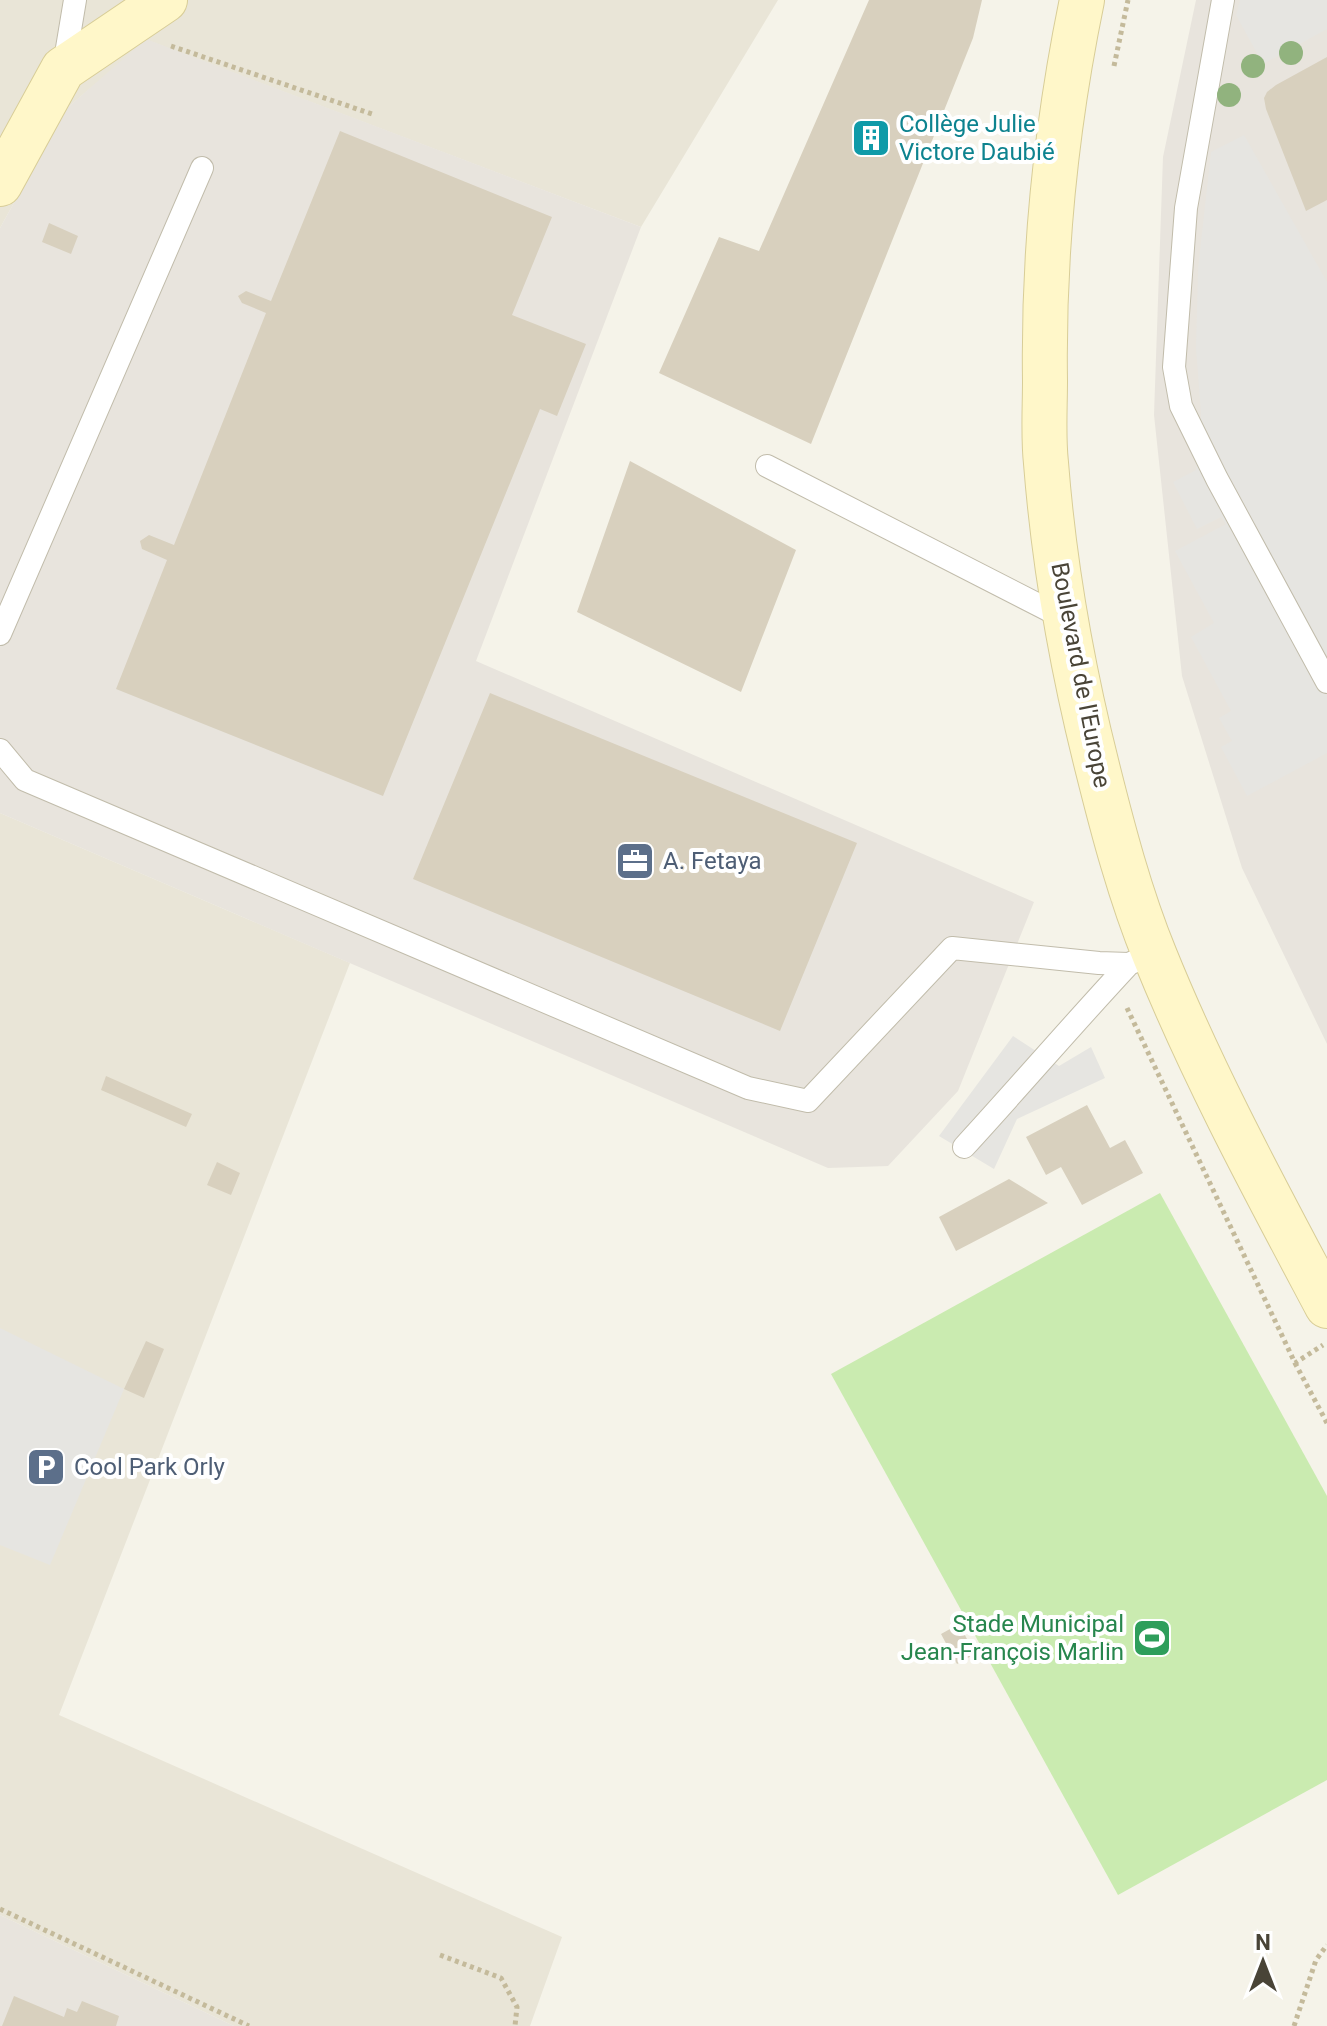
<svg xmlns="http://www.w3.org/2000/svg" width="1327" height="2026" viewBox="0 0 1327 2026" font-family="Roboto,sans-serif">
  <rect width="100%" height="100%" fill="#f5f3e9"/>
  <path fill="#e9e5d7" d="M0 0H778L641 227 147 40 66 109 0 228Z
    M0 813 350 963 59 1715 562 1937 530 2026H234L0 1915Z"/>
  <path fill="#e8e4dd" d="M1196 0H1327V1044L1242 868 1182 676 1154 415 1163 157Z
    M146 39 641 227 476 661 1034 902 958 1091 888 1166 828 1168 0 813V228L66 109Z
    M0 1915 234 2026H0Z"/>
  <path fill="#caebb0" d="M1160 1193 1327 1496V1780L1118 1895 831 1374Z"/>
  <path fill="#e6e5e1" d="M1240 0H1327V29L1263 64 1236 15Z
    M1244 135 1327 282V753L1247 796 1221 747 1232 741 1219 718 1231 711 1191 637 1214 623 1175 551 1226 524 1221 517 1197 529 1173 482 1196 470 1201 414 1196 348 1198 269 1211 152Z
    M1013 1036 1059 1066 1091 1047 1105 1078 1017 1119 994 1169 939 1136Z
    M0 1328 124 1389 50 1565 0 1545Z"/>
  <path fill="#d8d0be" d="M869 0H982L973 38 811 444 659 373 719 237 759 251Z
    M1327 57V200L1306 211 1266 109 1264 98 1267 92 1276 85Z
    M340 131 552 217 512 315 586 344 557 416 540 409 383 796 116 689 167 560 142 549 140 541 149 535 174 545 266 313 242 303 238 296 246 291 271 301Z
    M49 223 78 236 71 254 42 242Z
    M630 461 796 550 741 692 577 612Z
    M490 693 857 843 780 1031 413 879Z
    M106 1076 192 1114 186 1127 101 1090Z
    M1087 1105 1110 1148 1125 1140 1143 1173 1082 1205 1061 1167 1046 1175 1026 1137Z
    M217 1162 240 1173 231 1195 207 1185Z
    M1009 1179 1048 1203 956 1251 939 1217Z
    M146 1341 164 1349 144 1398 124 1389Z
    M959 1624 975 1654 957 1664 941 1634Z
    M14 1996 64 2017 67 2008 77 2012 82 2001 119 2016 116 2026H2Z"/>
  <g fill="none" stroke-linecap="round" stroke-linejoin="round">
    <g stroke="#c1bcab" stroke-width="24">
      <path id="lane" d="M1223 0 1186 208 1174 367 1181 406 1217 479 1327 682
        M64 66 75 0
        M767 466 1066 619
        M0 634 202 168
        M0 750 25 780 748 1088 808 1101 952 948 1099 963 1129 964 1153 953
        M964 1147C1020 1086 1073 1024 1129 964"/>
    </g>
    <g stroke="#d8cd97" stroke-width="46">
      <path id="secondary" d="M1082 0C1056 126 1043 252 1045 381 1045 408 1043 436 1046 463 1054 565 1072 667 1097 766 1113 830 1130 895 1155 956 1204 1077 1266 1191 1327 1306
        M0 184 63 69 165 0"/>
    </g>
    <path stroke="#c4ba9b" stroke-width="5" stroke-dasharray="4 4" stroke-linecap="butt" d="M171 46 375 115
      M1114 66 1128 0
      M1127 1008 1295 1363 1323 1345
      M1295 1363 1327 1423
      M0 1909 249 2026
      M440 1955 501 1978 517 2007 515 2026
      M1294 2026 1316 1960 1327 1945"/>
    <use href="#lane" stroke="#fff" stroke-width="22"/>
    <use href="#secondary" stroke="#fff7c9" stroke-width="44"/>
  </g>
  <g fill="#91b37e">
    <circle cx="1291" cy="53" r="12"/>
    <circle cx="1253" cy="66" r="12"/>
    <circle cx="1229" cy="95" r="12"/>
  </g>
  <defs>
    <g id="building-square" transform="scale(2)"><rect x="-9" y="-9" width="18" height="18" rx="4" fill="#0f9aa8" stroke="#fff"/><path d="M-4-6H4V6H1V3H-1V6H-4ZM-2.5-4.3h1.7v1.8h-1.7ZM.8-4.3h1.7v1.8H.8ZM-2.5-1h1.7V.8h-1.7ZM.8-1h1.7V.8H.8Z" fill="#fff"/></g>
    <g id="office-square" transform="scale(2)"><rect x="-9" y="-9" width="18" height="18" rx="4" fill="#5c6f8a" stroke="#fff"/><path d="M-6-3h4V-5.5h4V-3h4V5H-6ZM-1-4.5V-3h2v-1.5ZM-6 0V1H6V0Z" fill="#fff"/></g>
    <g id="parking-square" transform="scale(2)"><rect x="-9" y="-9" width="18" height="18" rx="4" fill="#5c6f8a" stroke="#fff"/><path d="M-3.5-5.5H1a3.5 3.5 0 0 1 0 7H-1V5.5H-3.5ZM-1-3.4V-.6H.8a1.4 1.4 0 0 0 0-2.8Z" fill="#fff"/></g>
    <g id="stadium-square" transform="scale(2)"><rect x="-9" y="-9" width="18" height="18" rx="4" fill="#2e9e5b" stroke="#fff"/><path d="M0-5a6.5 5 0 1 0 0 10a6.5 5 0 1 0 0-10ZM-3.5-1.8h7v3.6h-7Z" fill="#fff"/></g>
  </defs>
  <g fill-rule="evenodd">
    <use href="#building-square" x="871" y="138"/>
    <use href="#office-square" x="635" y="861"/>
    <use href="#parking-square" x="46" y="1467"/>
    <use href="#stadium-square" x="1152" y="1638"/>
  </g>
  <g text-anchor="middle" stroke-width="8" stroke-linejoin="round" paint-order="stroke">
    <g font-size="24" fill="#0d838f" stroke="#fff" text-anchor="start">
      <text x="899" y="132">Collège Julie<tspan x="899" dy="28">Victore Daubié</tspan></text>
    </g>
    <g font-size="24" fill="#494437" stroke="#fff">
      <text transform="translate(1081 675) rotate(79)" y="8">Boulevard de l'Europe</text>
    </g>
    <g font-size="24" fill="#4e5e75" stroke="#fff" text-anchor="start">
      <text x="663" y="869">A. Fetaya</text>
      <text x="74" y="1475">Cool Park Orly</text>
    </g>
    <g font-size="24" fill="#27864d" stroke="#fff" text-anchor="end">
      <text x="1124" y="1632">Stade Municipal<tspan x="1124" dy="28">Jean-François Marlin</tspan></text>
    </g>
  </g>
  <g transform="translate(1263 1962)" stroke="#ffffff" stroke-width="6" paint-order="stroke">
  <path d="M0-6L14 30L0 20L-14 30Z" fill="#494437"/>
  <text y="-12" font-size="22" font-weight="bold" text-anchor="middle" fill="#494437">N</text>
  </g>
</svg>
